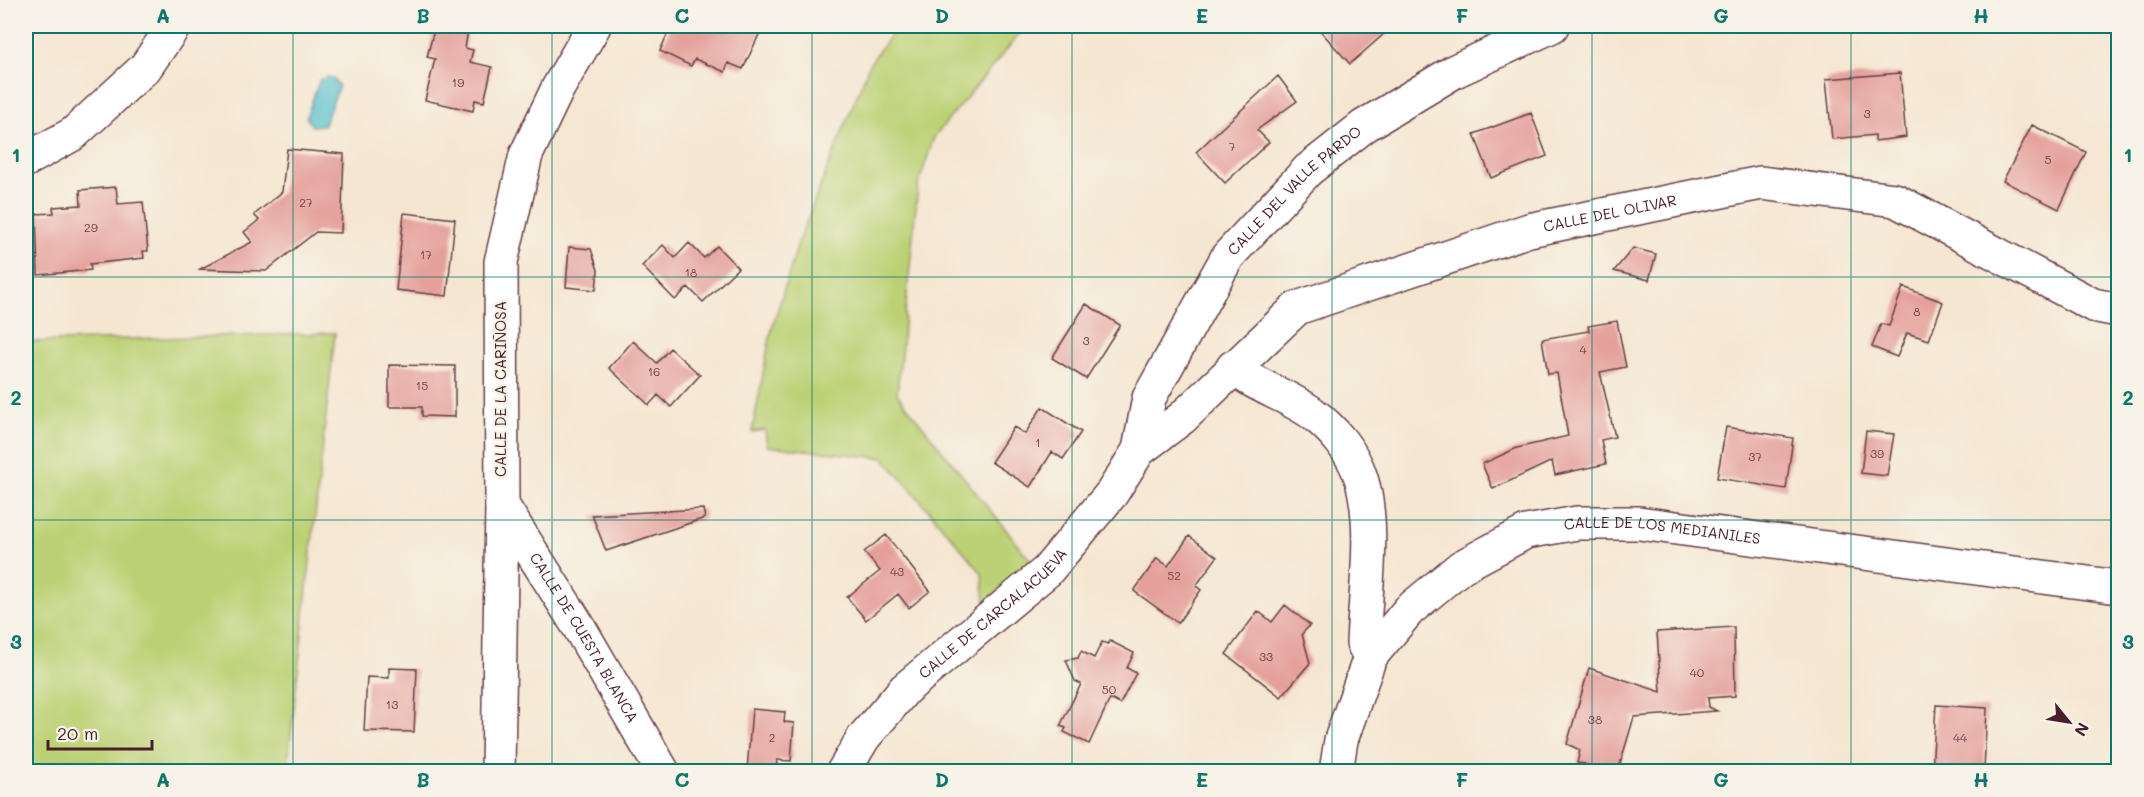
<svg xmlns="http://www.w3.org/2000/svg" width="2144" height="797" viewBox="0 0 2144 797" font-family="Mali,sans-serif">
  <rect width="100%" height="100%" fill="#f7f3e8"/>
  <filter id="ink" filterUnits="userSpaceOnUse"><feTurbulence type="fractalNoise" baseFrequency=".0167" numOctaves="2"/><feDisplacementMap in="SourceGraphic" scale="12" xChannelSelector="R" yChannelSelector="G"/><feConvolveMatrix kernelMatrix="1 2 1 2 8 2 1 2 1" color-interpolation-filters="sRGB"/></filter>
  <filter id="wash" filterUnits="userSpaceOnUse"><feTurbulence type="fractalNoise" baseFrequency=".008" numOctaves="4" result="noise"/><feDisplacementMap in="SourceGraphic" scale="24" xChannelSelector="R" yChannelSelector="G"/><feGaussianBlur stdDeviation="1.35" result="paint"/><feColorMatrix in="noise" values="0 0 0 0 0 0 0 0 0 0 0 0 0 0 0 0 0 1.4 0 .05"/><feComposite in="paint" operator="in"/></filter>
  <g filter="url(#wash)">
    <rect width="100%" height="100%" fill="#f5e6d1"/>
    <path fill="#bcd175" stroke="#837850" stroke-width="1.5" d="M897 26H1026L934 137 918 186 897 394 1031 561 985 603 982 573 884 458 767 446 765 430 752 432 771 332 800 237 870 63Z
      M335 333 287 771H26V342Z"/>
    <path fill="#54c0cd" stroke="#4f707c" stroke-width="1.5" d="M327 77 333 78 339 86 324 125 312 126 306 117 320 79 323 80Z"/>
    <g id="blocks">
      <path fill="#e5a09b" d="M435 26 468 31 465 48 473 50 470 62 492 67 484 102 475 100 473 111 425 100 435 59 427 57Z
        M671 26H763L743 69 728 63 725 72 695 59 691 66 660 51Z
        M1316 26H1393L1350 64Z
        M1900 73 1906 137 1875 141V135L1832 139 1826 79Z
        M1278 76 1297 101 1257 130 1269 142 1225 183 1196 152Z
        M1531 113 1547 156 1491 178 1474 134Z
        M2032 125 2086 152 2059 209 2003 181Z
        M287 149 344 154 341 233 316 232 266 271 200 269 252 242 244 232 259 220 254 215 282 192Z
        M116 187 118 204 143 202 148 251H143L144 258 90 264 91 270 38 275 36 214 54 213 53 207 81 205 80 190Z
        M404 213 455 219 447 296 396 290Z
        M689 243 704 258 717 246 738 268 703 302 688 287 675 300 642 266 663 245 675 258Z
        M569 247 591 249 598 270 596 290 566 287Z
        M1633 248 1656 254 1649 280 1614 271Z
        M1903 287 1943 302 1929 340 1907 333 1897 357 1872 347 1881 324 1889 326Z
        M1086 304 1120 325 1086 379 1052 358Z
        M1617 321 1626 367 1600 372 1615 437 1601 440 1606 464 1555 475 1552 461 1493 489 1482 464 1517 448 1568 436 1557 373 1548 374 1542 339 1589 331 1588 326Z
        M633 341 657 363 670 348 700 375 671 407 658 395 649 405 609 368Z
        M389 365 455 366V417L422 416V407H389Z
        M1042 407 1081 432 1063 459 1052 452 1030 487 991 462 1014 427 1025 434Z
        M1726 427 1793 438 1786 489 1717 478Z
        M1866 431 1894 434 1887 476 1861 473Z
        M703 509 705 518 606 551 592 515Z
        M886 535 930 591 909 608 898 594 866 620 847 597 880 571 864 552Z
        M1189 536 1217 557 1196 586 1201 590 1178 623 1134 591 1157 558 1168 566Z
        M1285 605 1310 625 1302 634 1310 663 1281 697 1226 654 1258 611 1272 622Z
        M1734 627 1735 696 1708 698 1709 707 1717 711 1634 717 1618 771H1583L1585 764 1577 763 1580 750 1567 744 1589 668 1661 692 1657 632Z
        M1110 641 1134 653 1127 668 1136 673 1120 704 1110 699 1089 744 1064 732 1066 728 1060 726 1081 684 1075 681 1066 660 1078 658 1081 651 1094 658 1102 642 1108 644Z
        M389 668 417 669 414 732 364 731 367 677 389 678Z
        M1936 705 1987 708 1984 771H1932Z
        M752 709 785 712 784 722 794 723 791 761 777 760 776 771H747Z"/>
    </g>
  </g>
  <g filter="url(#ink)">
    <use href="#blocks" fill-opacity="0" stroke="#643d44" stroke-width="1.5"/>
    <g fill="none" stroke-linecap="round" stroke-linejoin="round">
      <g stroke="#643d44" stroke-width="36">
        <g id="minor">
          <path d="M26 160 73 134 145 68 174 26"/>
          <path d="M1233 367C1256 387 1287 395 1312 413 1333 429 1353 452 1361 478 1376 526 1365 593 1363 643L1370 657"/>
          <path id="s1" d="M1139 450 1149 398 1228 256 1308 170 1364 126 1455 71 1552 26"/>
          <path id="s2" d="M502 505 579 627 663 772"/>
          <path d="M498 772 502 505 501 262 526 155 558 88 594 26"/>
          <path id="s3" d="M843 772 864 737 905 689 1047 571 1112 493 1139 450 1182 418 1297 308 1529 230 1761 183 1895 200 2093 305 2118 310"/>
          <path id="s4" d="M1336 772 1341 740 1370 657 1409 610 1461 567 1526 532 1577 523H1639L2118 587"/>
        </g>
      </g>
      <use href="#minor" stroke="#fff" stroke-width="33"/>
    </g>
  </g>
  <path fill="none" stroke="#0f766e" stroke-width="1.5" stroke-opacity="0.55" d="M293 26V772M552 26V772M812 26V772M1072 26V772M1332 26V772M1592 26V772M1851 26V772M26 277H2118M26 520H2118"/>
  <g text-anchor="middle" stroke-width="4.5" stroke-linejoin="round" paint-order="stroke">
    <g font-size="12" fill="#713f47">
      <text x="458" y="87">19</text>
      <text x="1867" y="118">3</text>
      <text x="1232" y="151">7</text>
      <text x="2048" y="164">5</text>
      <text x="306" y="207">27</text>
      <text x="91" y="232">29</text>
      <text x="426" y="259">17</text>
      <text x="691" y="277">18</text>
      <text x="1917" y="316">8</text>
      <text x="1086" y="345">3</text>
      <text x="1583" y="354">4</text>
      <text x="654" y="376">16</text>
      <text x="422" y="390">15</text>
      <text x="1038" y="447">1</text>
      <text x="1877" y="458">39</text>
      <text x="1755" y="461">37</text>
      <text x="897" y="576">43</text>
      <text x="1174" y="580">52</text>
      <text x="1266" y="661">33</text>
      <text x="1697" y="677">40</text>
      <text x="1109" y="694">50</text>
      <text x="392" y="709">13</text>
      <text x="1595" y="724">38</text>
      <text x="772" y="742">2</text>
      <text x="1960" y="742">44</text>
    </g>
    <g font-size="15" fill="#4a1f2b" stroke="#f7f3e8">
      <text dy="5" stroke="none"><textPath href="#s1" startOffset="309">CALLE DEL VALLE PARDO</textPath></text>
      <text dy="5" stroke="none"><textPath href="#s3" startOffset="981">CALLE DEL OLIVAR</textPath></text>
      <text transform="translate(501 389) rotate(-90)" y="5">CALLE DE LA CARIÑOSA</text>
      <text dy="5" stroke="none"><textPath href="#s4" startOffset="460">CALLE DE LOS MEDIANILES</textPath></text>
      <text dy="5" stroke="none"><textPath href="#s3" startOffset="220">CALLE DE CARCALACUEVA</textPath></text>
      <text dy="5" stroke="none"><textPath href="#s2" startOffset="156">CALLE DE CUESTA BLANCA</textPath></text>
    </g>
  </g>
  <rect width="2144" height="797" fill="none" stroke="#f7f3e8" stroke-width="66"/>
  <g transform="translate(2069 722) rotate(120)" stroke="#f7f3e8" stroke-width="4.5" paint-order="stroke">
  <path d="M0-4.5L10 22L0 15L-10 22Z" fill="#4a1f2b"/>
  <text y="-9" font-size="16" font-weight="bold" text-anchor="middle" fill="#4a1f2b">N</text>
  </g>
  <path d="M48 740v9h104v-9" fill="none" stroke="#4a1f2b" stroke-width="3"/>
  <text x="57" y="740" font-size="18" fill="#4a1f2b" stroke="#f7f3e8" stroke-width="4.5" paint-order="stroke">20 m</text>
  <rect x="33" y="33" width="2078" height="731" fill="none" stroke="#0f766e" stroke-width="2"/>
  <g font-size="20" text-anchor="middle" font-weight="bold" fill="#0f766e">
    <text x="163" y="23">A</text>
    <text x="423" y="23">B</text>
    <text x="682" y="23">C</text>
    <text x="942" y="23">D</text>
    <text x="1202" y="23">E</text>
    <text x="1462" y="23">F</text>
    <text x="1721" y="23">G</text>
    <text x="1981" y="23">H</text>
    <text x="16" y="162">1</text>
    <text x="2128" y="162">1</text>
    <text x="16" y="405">2</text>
    <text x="2128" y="405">2</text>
    <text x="16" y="649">3</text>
    <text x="2128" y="649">3</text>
    <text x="163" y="787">A</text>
    <text x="423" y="787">B</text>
    <text x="682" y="787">C</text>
    <text x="942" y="787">D</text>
    <text x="1202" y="787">E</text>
    <text x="1462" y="787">F</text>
    <text x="1721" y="787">G</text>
    <text x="1981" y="787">H</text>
  </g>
</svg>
